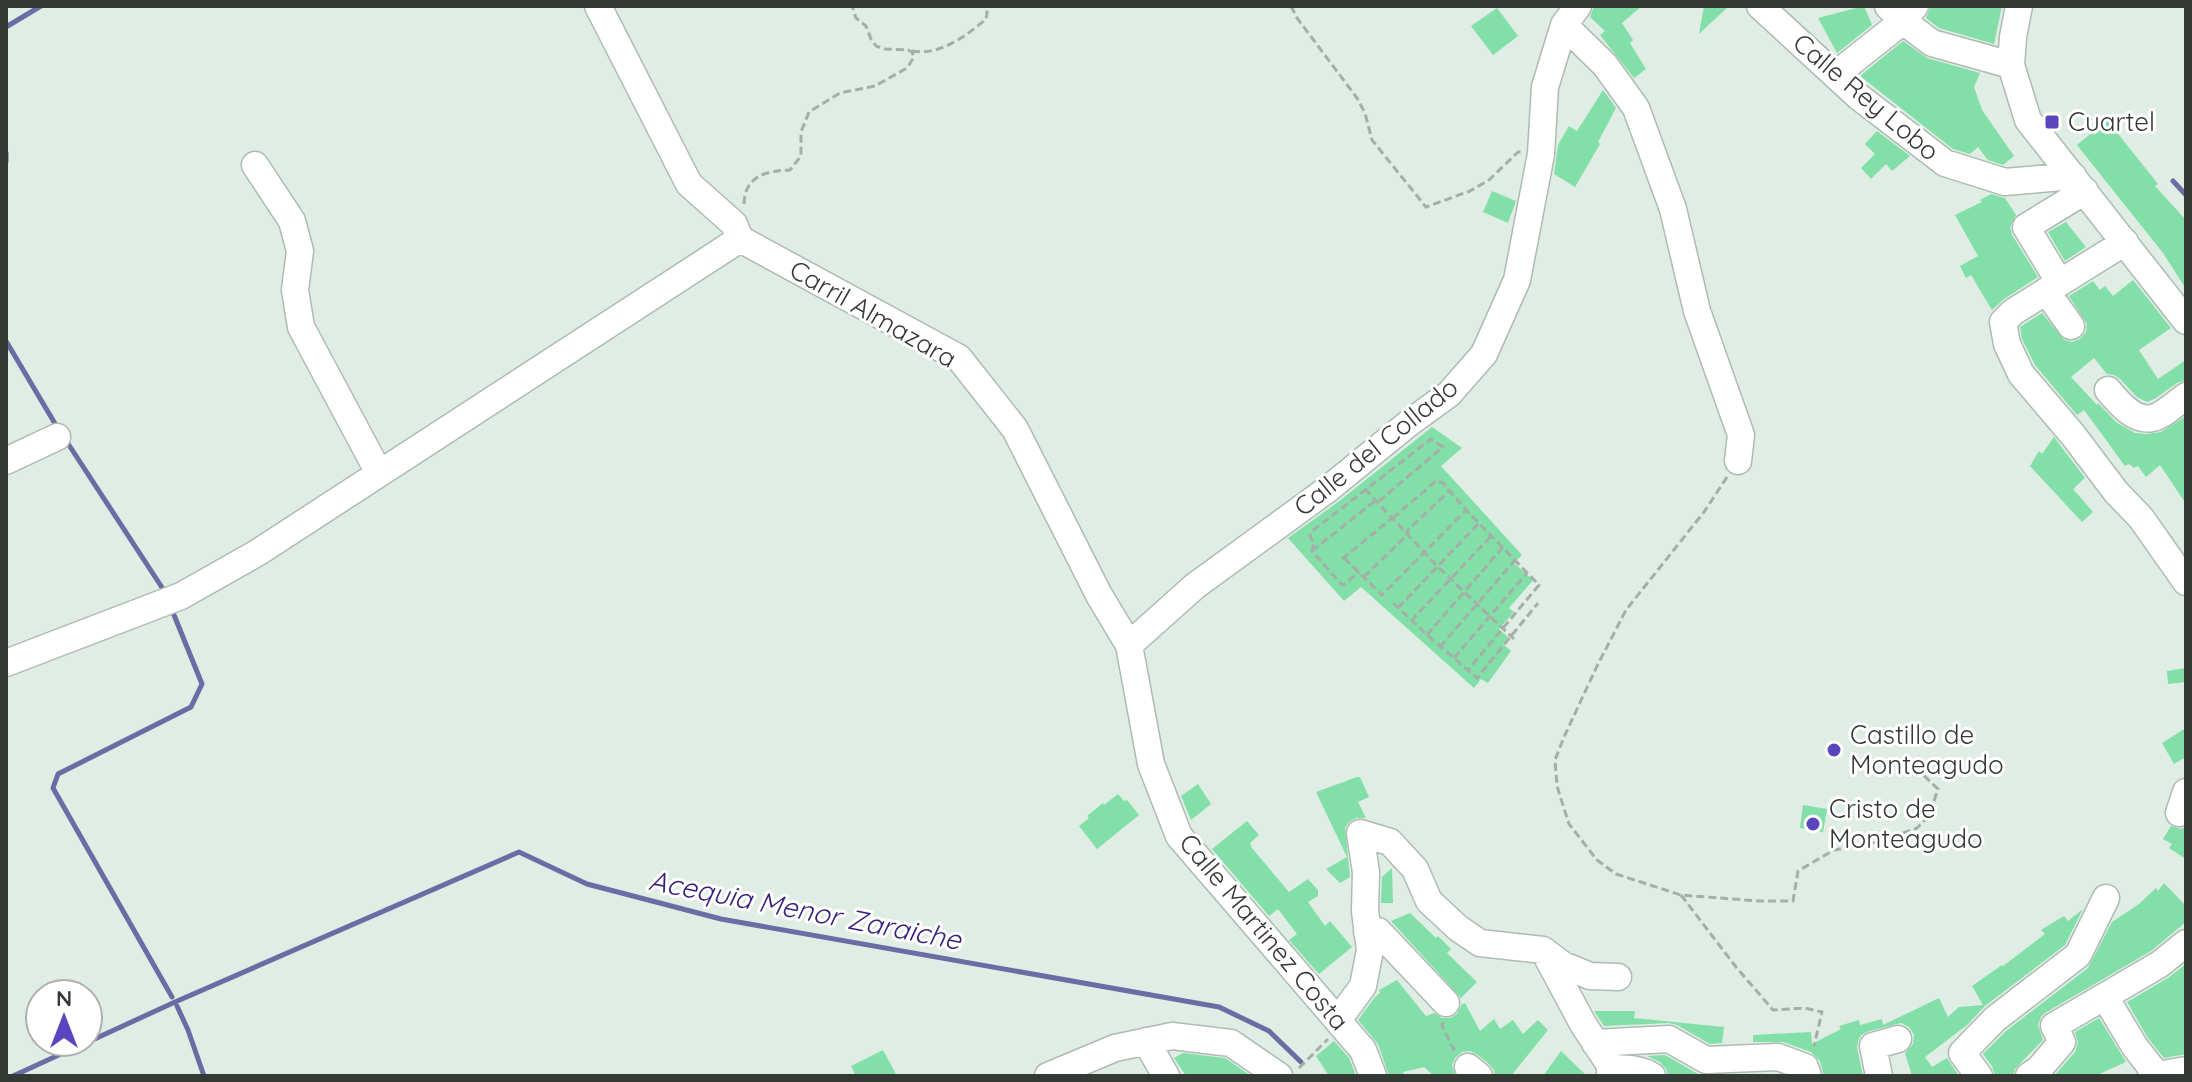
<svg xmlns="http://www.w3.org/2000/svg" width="2192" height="1082" viewBox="0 0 2192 1082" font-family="Quicksand,sans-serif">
  <rect width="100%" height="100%" fill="#dfede4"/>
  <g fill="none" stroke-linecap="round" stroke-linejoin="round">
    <path stroke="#6d6ba3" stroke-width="5" d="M6 27 41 6
      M6 153V162
      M2173 181 2186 195
      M6 341 57 427
      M65 439 163 589
      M172 610 202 684 191 707 58 774 53 788 172 997
      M177 1006 188 1030 204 1076
      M88 1042 175 1002 519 852 587 884 721 919 1219 1007 1269 1031 1301 1062
      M13 1076 87 1042"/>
  </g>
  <path fill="#82dfa8" d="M1594 6H1642L1622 23 1633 40 1630 43 1646 69 1634 78 1600 35 1605 31 1590 17Z
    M1704 6H1729L1699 34Z
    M1864 6 1872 25 1837 53 1818 18Z
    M1931 6H2002L1994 44 1939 28 1926 18Z
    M1497 8 1518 36 1493 55 1471 26Z
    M1903 41 1927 58 1980 73 1974 87 1982 110 2014 156 2003 165 1988 160 1978 147 1970 154 1953 149 1860 76Z
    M1603 90 1616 108 1598 142 1600 144 1575 187 1554 174 1558 145 1569 126 1577 131Z
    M2107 120 2158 184 2155 186 2186 220V289L2163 253 2077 145Z
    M1877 131 1910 156 1892 171 1886 164 1871 179 1861 168 1875 154 1865 144Z
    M1492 191 1516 201 1508 223 1483 212Z
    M1991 194 2005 198 2016 215 2010 227 2012 235 2038 277 2004 299 1992 310 1971 275 1966 278 1960 266 1978 256 1955 215 1982 202 1980 200Z
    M2066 222 2086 247 2065 261 2048 232Z
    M2133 280 2171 328 2139 350 2158 379 2186 360V380L2177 383 2156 398 2147 402 2137 397 2120 379 2114 375 2107 374 2094 358 2071 377 2097 405 2098 403 2116 422 2135 433 2146 434 2161 432 2186 416V504L2160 465 2146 477 2138 466 2134 468 2129 464 2125 466 2084 410 2077 415 2035 365 2022 339 2020 327 2042 313 2064 340 2072 342 2080 339 2086 332 2087 324 2069 296 2093 281 2100 290 2105 286 2113 296Z
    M1432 427 1462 448 1441 466 1522 555 1514 563 1533 580 1509 608 1514 612 1499 629 1508 637 1503 644 1511 651 1488 683 1481 679 1474 688 1361 587 1344 601 1288 538 1338 502Z
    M2054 437 2085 478 2073 489 2093 512 2082 522 2030 466 2039 451 2042 454Z
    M2186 668V682L2168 684 2167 671Z
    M2186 728V757L2174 764 2162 743Z
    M1357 777H1360L1369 797 1358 802 1366 818H1356L1349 822 1345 828 1350 877 1340 883 1326 869 1347 857 1316 792Z
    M1198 784 1211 804 1191 820 1181 796Z
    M1118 794 1124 801 1127 800 1139 815 1097 849 1079 826 1089 818 1087 816 1103 803 1104 805Z
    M1803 805 1827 809 1823 832 1800 828Z
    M1247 821 1259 835 1250 843 1252 848 1289 892 1308 879 1318 890V896L1308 902 1325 926 1330 921 1352 947 1319 974 1289 940 1297 934 1278 909 1269 916 1212 849Z
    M2171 826 2181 829 2186 827V859L2169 848 2172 844 2163 839Z
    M1392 868 1393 903H1381L1382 877Z
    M2164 883 2186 906V922L2151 951 2045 1013 2041 1017 2038 1025 2043 1040 2015 1069 2013 1076H1995L1992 1066 1983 1054 2006 1031 2088 968 2112 922 2139 904 2156 888 2158 891Z
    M2083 909 2065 945 1985 1006 1967 1025 1925 1057 1932 1067 1947 1058 1959 1076H1912L1905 1053 1913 1044 1914 1035 1909 1027 1901 1023 1869 1031 1861 1035 1858 1041 1857 1048 1863 1076H1824L1820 1061 1811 1052 1783 1042H1753V1035L1811 1032 1812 1044 1841 1029 1839 1026 1859 1020 1860 1025 1882 1019 1883 1025 1939 998 1948 1017 1959 1007 1983 1005 1972 986 2002 965 2003 966 2045 934 2041 930 2064 916 2068 921Z
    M1410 913 1436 938 1438 936 1451 949 1447 953 1477 982 1461 998 1391 921Z
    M2186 964V1054L2164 1058 2148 1038 2127 1002 2168 978Z
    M1397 980 1426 1016 1434 1013 1442 1018H1450L1457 1014 1462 1004 1465 1003 1480 1031 1494 1019 1500 1029 1513 1020 1523 1034 1538 1020 1548 1030 1511 1076H1495L1494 1070 1489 1064 1478 1055 1470 1051 1462 1052 1455 1058 1452 1065 1455 1076H1434L1424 1067 1403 1072 1404 1076H1389L1378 1044 1358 1020 1375 997 1380 993 1379 990Z
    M1594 1011H1635L1634 1018 1724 1027 1722 1043 1710 1044 1677 1025 1669 1023 1604 1026Z
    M2099 1018 2126 1062 2095 1076H2054L2075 1052 2078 1043 2075 1032Z
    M1334 1041 1349 1058 1356 1076H1329L1316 1056Z
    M883 1050 897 1076H856L851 1066Z
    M1561 1051 1587 1076H1543Z
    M1183 1053 1225 1058 1251 1076H1186L1174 1058Z
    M1665 1055 1698 1074 1718 1076H1668L1666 1069 1660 1062 1647 1056Z"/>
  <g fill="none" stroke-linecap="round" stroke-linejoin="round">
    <g stroke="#aebbb2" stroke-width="29">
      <path id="minor" d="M598 6 689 184 734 224 740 239 959 358 1015 429 1099 595 1129 645 1151 764 1179 836 1363 1050 1373 1076
        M1760 6 1859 97 1945 163 2005 182 2073 176
        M1888 6 1903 21 1932 43 2011 65
        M2019 6 2013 37 2011 65 2028 120 2186 321
        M1564 25 1605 65 1636 108 1673 209 1697 311 1741 435 1738 461
        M1835 75 1903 21 1915 6
        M255 165 292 221 300 251 295 290 301 327 379 473
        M2125 242 2013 312 2003 322 2007 344 2021 374 2073 435 2116 492 2141 518 2186 582
        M2060 283 2026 227 2085 191
        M2046 291 2071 326
        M2108 390C2118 402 2134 422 2152 418 2163 416 2177 402 2186 396
        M6 461 57 437
        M1129 645 1195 586 1328 489 1409 423 1449 394 1484 354 1517 280 1541 154 1545 87 1564 25 1578 6
        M6 663 181 596 257 553 740 239
        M2179 813 2186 792
        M1367 931H1378L1446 1003
        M1545 953 1583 1024 1610 1065V1076
        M2105 997 2135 1047 2157 1075
        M1338 1020 1363 986 1370 950 1365 911 1366 872 1360 833 1390 842 1415 869 1429 901 1458 928 1480 943 1543 950 1563 965 1590 976 1618 977
        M1146 1041 1166 1076
        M1595 1043 1669 1039 1706 1060 1778 1057 1805 1067 1808 1076
        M1468 1067 1479 1076
        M1610 1069C1623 1068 1640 1068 1652 1076
        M1048 1076 1115 1048 1172 1036 1231 1043 1279 1076
        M1879 1076 1873 1046 1898 1039
        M1979 1076 1962 1053 1995 1019 2078 955 2106 898
        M2029 1076 2039 1069 2062 1042 2054 1026 2160 964 2186 943
        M2151 1076 2186 1070"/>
    </g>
    <path stroke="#a4afa7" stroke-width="3" stroke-dasharray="8 4" stroke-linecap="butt" d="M1291 6 1297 18 1357 98 1365 113 1372 140 1426 207 1470 191 1489 180 1518 152H1521
      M912 51C940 56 966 36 986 19L988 6
      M744 204C745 175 767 171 790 170L801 156V132L809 112 840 93 875 86 907 68 914 57 912 52 908 50 885 49 876 46 871 39 866 26 856 18 852 6
      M1727 477 1704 512 1626 610 1597 666 1564 737 1555 760 1557 786 1569 824 1597 860 1616 874 1681 895 1758 901H1793L1798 871 1834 850 1878 842 1917 828 1929 816 1938 789 1916 768
      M1365 489 1437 566 1514 639
      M1393 518 1436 481 1443 483 1466 510 1539 585 1468 670
      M1312 551 1375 501H1379L1443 447 1431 439 1311 532 1310 536 1314 544 1312 551 1341 584 1344 585 1359 572
      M1344 558 1382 595 1466 510
      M1342 559 1391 519
      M1364 577 1408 534 1407 531 1449 491
      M1393 603 1427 635 1477 678 1538 603
      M1398 608 1478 524
      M1411 621 1491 536
      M1427 635 1503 547
      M1440 647 1516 559
      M1454 658 1527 573
      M1681 895 1736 967 1773 1010 1805 1008 1822 1012 1814 1046
      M1443 1022 1442 1026 1455 1052
      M1299 1068 1328 1039"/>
    <use href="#minor" stroke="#fff" stroke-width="26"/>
  </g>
  <g fill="#5a45be" stroke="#fff" stroke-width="3">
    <rect x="2044" y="114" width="16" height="16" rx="4"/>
    <circle cx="1834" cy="750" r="8"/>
    <circle cx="1813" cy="824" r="8"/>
  </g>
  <g text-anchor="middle" stroke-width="6" stroke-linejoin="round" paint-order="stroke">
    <g font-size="26" fill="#343935" stroke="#fff">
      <text transform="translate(1866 97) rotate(40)" y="9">Calle Rey Lobo</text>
      <text transform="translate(873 314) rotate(30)" y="9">Carril Almazara</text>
      <text transform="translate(1376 447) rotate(-39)" y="9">Calle del Collado</text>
      <text transform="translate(1264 932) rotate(50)" y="9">Calle Martinez Costa</text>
    </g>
    <g font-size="26" fill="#343935" stroke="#fff" text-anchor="start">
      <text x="2068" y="131">Cuartel</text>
      <text x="1850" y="744">Castillo de<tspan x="1850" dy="30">Monteagudo</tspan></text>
      <text x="1829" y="818">Cristo de<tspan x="1829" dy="30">Monteagudo</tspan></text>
    </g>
    <g font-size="28" font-style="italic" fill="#341f7e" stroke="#fff">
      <text transform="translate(805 910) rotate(11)" y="10">Acequia Menor Zaraiche</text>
    </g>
  </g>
  <rect width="2192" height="1082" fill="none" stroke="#343935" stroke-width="16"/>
  <g transform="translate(64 1018)"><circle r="38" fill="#ffffff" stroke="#aeb0ae" stroke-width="2"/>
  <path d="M0-6L14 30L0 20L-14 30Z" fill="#5a45be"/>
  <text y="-12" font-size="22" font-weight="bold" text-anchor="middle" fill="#343935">N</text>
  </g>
</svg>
